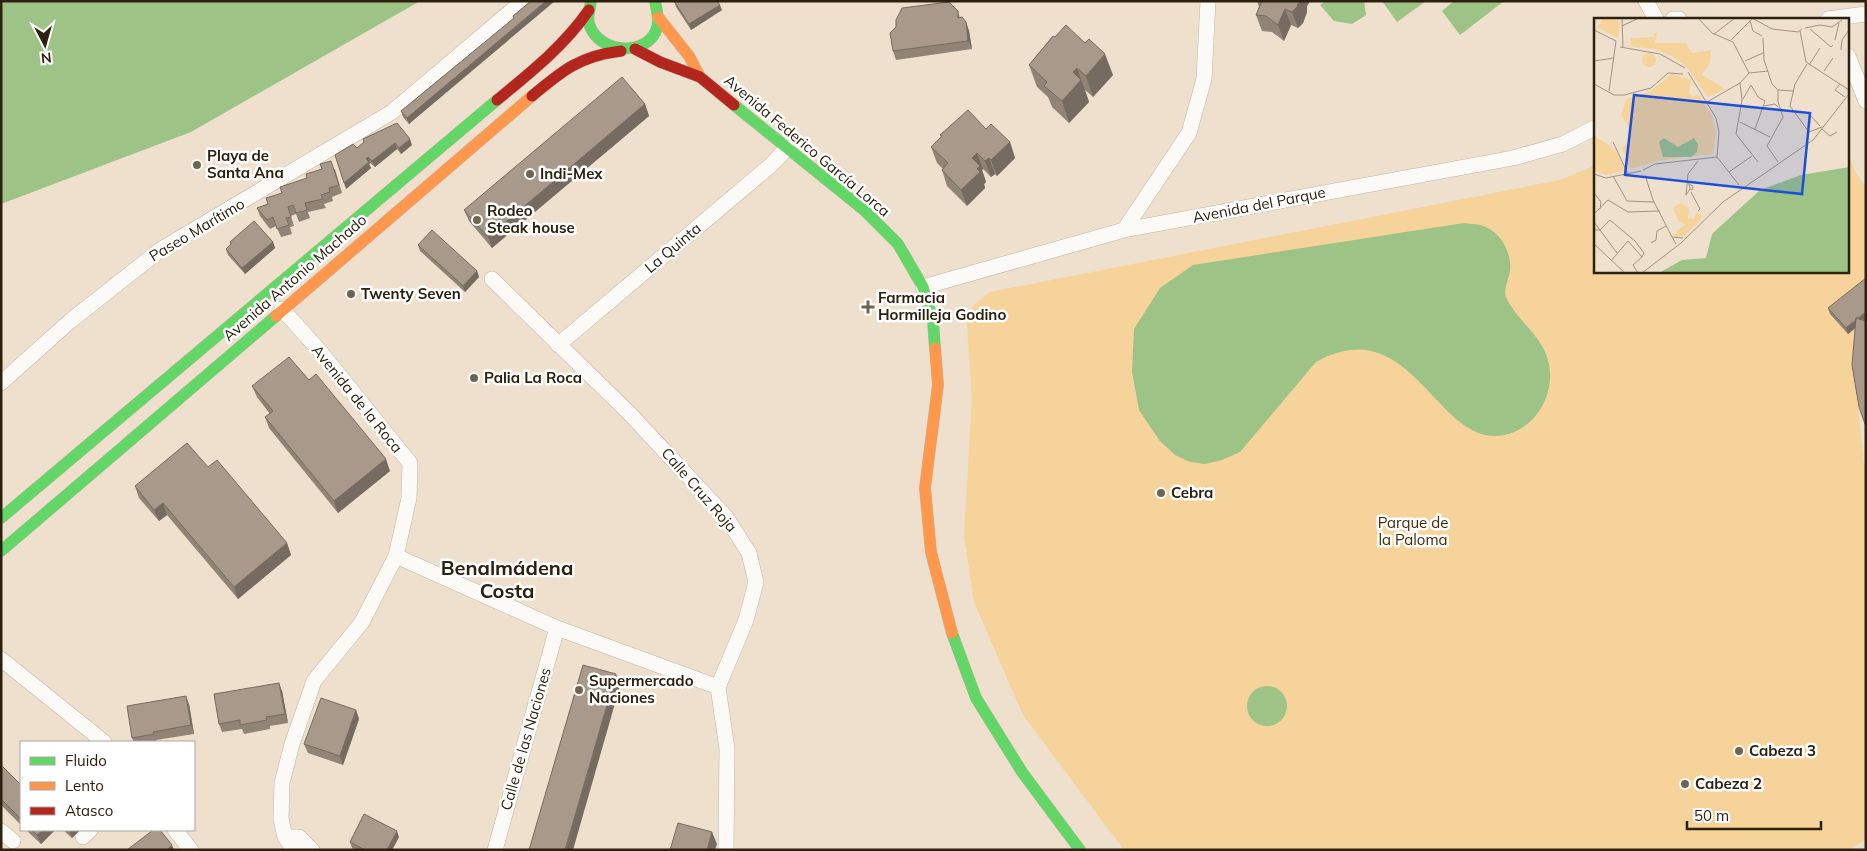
<svg xmlns="http://www.w3.org/2000/svg" width="1867" height="851" viewBox="0 0 1867 851" font-family="Mulish,sans-serif">
  <rect width="100%" height="100%" fill="#eee0cc"/>
  <path fill="#f6d39b" d="M1848 154 1855 171 1866 187V323L1854 332V368L1866 481V840L1848 850H1124L1023 715 974 602 964 536 972 398 967 327 968 315 974 305 990 292 1560 180 1596 165V271H1848Z"/>
  <path fill="#9ec386" d="M1 1H420L191 132 1 204Z
    M1326 1H1364L1366 15 1352 24 1334 21 1320 5Z
    M1382 1H1426L1397 22Z
    M1454 1H1504L1460 35 1442 11Z
    M1464 223C1471 224 1480 224 1486 227 1502 234 1512 254 1510 271 1509 279 1503 290 1506 297 1515 317 1532 328 1542 346 1560 376 1547 418 1514 432 1439 463 1417 305 1316 362L1240 452 1222 460 1205 464 1190 462 1175 455 1159 440 1139 410 1132 372 1134 329 1160 288 1193 265Z
    M1247 706a20 20 0 1 1 40 0a20 20 0 1 1-40 0Z"/>
  <g fill="none" stroke-linecap="round" stroke-linejoin="round">
    <g stroke="#c1b6a4" stroke-width="16">
      <path id="street" d="M1646 1 1656 19
        M1673 19H1679
        M1828 19 1866 14
        M1848 56 1866 101
        M1124 230 1189 133 1204 79 1208 1
        M492 279 630 414 726 517 749 553 756 582 746 620 718 687 727 749 726 850
        M923 287 1124 230 1513 158 1563 144 1596 127
        M282 309 319 350 410 463 409 498 396 556 362 622 314 681 292 744 282 783 281 819 285 837 294 850
        M558 345 771 165 787 148
        M1 383 69 322 160 250 392 112 523 1
        M396 556 557 628 718 687
        M1 659 104 742
        M175 830 191 850
        M1 831 13 841
        M83 837 90 830
        M285 837H299L312 850
        M495 850 557 628"/>
    </g>
    <g stroke="#c1b6a4" stroke-width="12">
      <path id="fast" d="M591 1C590 8 587 18 589 24 600 58 657 56 658 21 658 14 656 7 655 1
        M734 105 864 210 898 244 923 287 933 321 935 348
        M1 518 497 100
        M1 551 276 316
        M952 633 976 698 1022 772 1080 850"/>
    </g>
    <g stroke="#c1b6a4" stroke-width="12">
      <path id="slow" d="M658 17 689 56 700 77
        M276 316 532 96
        M935 348 938 385 925 488 931 552 952 633"/>
    </g>
    <g stroke="#c1b6a4" stroke-width="12">
      <path id="jam" d="M635 49 660 62 700 77 734 105
        M532 96C563 70 580 56 621 51
        M497 100C530 73 564 46 589 10"/>
    </g>
    <use href="#street" stroke="#fcfaf7" stroke-width="15"/>
    <use href="#fast" stroke="#63d668" stroke-width="11"/>
    <use href="#slow" stroke="#ff974d" stroke-width="11"/>
    <use href="#jam" stroke="#b3261e" stroke-width="11"/>
  </g>
  <path fill="#908477" d="M531 1 409 124 403 117 401 111 514 19 513 16Z
    M674 1 722 10 691 30 676 7Z
    M1257 1H1310L1307 6V12L1303 23 1298 28 1291 25 1284 41 1272 32 1262 31 1256 15 1259 7Z
    M958 11 960 18 966 22 969 31 972 49 896 60 893 51Z
    M1053 36 1113 75 1093 97 1085 90 1089 102 1069 123 1052 107 1048 97 1037 87 1029 65Z
    M645 104 649 116 492 248 469 221 464 210Z
    M986 129 1010 142 1015 158 997 176 995 174 991 177 983 169 982 170 986 182 984 184 985 188 967 206 947 186 942 170 943 169 937 163 931 147 941 137 940 135Z
    M363 139 412 145 401 154 397 149 375 167 370 163 369 164 371 168 346 189 364 142Z
    M335 169 342 193 332 197 333 201 324 204 326 208 308 212 310 218 299 222 296 214 291 216 294 226 290 227 292 234 281 237 276 226 270 229 260 216 257 208 268 204 282 193Z
    M230 242H273L275 248 245 274 228 255 226 249 231 244Z
    M418 245 477 271 479 277 465 292 420 251Z
    M1828 308 1855 328 1848 334 1830 314Z
    M309 380 390 471 338 513 269 428 265 417 270 414 257 397 252 386Z
    M208 467 287 543 291 555 238 599 167 515 159 521 139 498 135 486Z
    M282 691 288 723 270 726V729L244 734 242 729 222 732 219 724Z
    M189 704 194 734 156 740 157 742H134L132 738Z
    M356 710 359 719 343 765 308 753 304 744Z
    M1 765 21 785V825L1 805Z
    M26 830H55L41 844Z
    M63 830H80L72 838Z
    M399 837 392 850H356L352 848 350 842Z"/>
  <path fill="#766b61" d="M546 1H555L409 124 407 118Z
    M1299 1H1310L1307 6V12L1303 23 1298 28 1292 12Z
    M720 5 722 10 691 30 689 24Z
    M1285 9 1291 25 1284 41 1278 25Z
    M966 22 969 31 972 49 968 41Z
    M1105 54 1113 75 1093 97 1086 76Z
    M1077 68 1089 102 1069 123 1062 101 1073 72Z
    M645 104 649 116 492 248 488 237Z
    M410 139 412 145 401 154 399 148Z
    M1010 142 1015 158 997 176 991 160Z
    M395 143 397 149 375 167 372 161Z
    M977 153 983 169 982 170 986 182 984 184 985 188 967 206 961 190 972 158Z
    M368 157 370 163 369 164 371 168 346 189 344 183Z
    M989 158 995 174 991 177 985 161Z
    M273 242 275 248 245 274 242 268Z
    M477 271 479 277 465 292 463 286Z
    M1866 312V320L1848 334 1846 328Z
    M386 459 390 471 338 513 334 501Z
    M163 503 167 515 159 521 154 510Z
    M287 543 291 555 238 599 234 587Z
    M616 674 620 686 573 850H565Z
    M279 683 282 691 288 723 285 714Z
    M186 696 189 704 194 734 191 725Z
    M356 710 359 719 343 765 340 756Z
    M43 830H55L41 844 37 835Z
    M69 830H80L72 838Z
    M397 831 399 837 392 850H387Z
    M712 832 717 844 715 850H707Z
    M172 845 174 850H167Z"/>
  <path fill="#a8998a" stroke="#766b61" d="M531 1H546L407 118 401 111 514 18 513 16Z
    M674 1H717L720 5 689 24Z
    M1262 1H1299L1297 7 1292 12 1285 9 1278 25 1266 16 1256 15Z
    M949 2 958 11V18L962 17 966 22 968 41 893 51 890 33 896 27V20L902 8Z
    M1066 25 1085 43 1089 39 1105 54 1086 76 1077 68 1073 72 1081 80 1062 101 1044 86 1047 82 1029 65 1053 36 1055 37Z
    M622 77 645 104 488 237 464 210Z
    M968 110 986 129 991 124 1010 142 991 160 989 158 985 161 977 153 972 158 980 166 977 169 980 172 961 190 942 170 948 163 931 147 942 136 940 135Z
    M397 123 410 139 399 148 395 143 372 161 368 157 366 159 369 162 344 183 335 155 353 144 357 148 364 142 363 139Z
    M331 161 339 185 329 188 330 192 321 195 323 199 305 203 307 210 296 213 293 205 288 207 291 217 286 218 289 225 277 229 273 217 267 220 257 208 268 204 266 198 282 193 280 187 307 178 306 174 322 169 320 164Z
    M254 221 273 242 242 268 226 249 231 244 230 242Z
    M432 230 477 271 463 286 418 245Z
    M1866 278V312L1858 318H1856V320L1846 328 1828 308Z
    M1856 318 1866 321V427L1859 407 1852 365Z
    M289 357 309 380 316 374 386 459 334 501 265 417 273 411 252 386Z
    M187 443 208 467 217 460 287 543 234 587 163 503 154 510 135 486Z
    M583 665 616 674 565 850H529Z
    M279 683 285 714 266 717 267 720 240 725V720L219 724 214 694Z
    M186 696 191 725 153 732 154 734 132 738 127 706Z
    M321 698 356 710 340 756 304 744Z
    M1 765 21 785V819L1 799Z
    M364 814 397 831 387 850H365L350 842Z
    M678 823 712 832 707 850H670Z
    M32 830H43L37 835Z
    M153 830H160L172 845 167 850H127Z"/>
  <g fill="#706350" stroke="#fff" stroke-width="2">
    <circle cx="197" cy="165" r="5"/>
    <circle cx="530" cy="174" r="5"/>
    <circle cx="477" cy="220" r="5"/>
    <circle cx="351" cy="294" r="5"/>
    <path d="M865.5 299.5h5v5h5v5h-5v5h-5v-5h-5v-5h5z"/>
    <circle cx="474" cy="378" r="5"/>
    <circle cx="1161" cy="493" r="5"/>
    <circle cx="579" cy="690" r="5"/>
    <circle cx="1739" cy="751" r="5"/>
    <circle cx="1685" cy="784" r="5"/>
  </g>
  <g text-anchor="middle" stroke-width="5" stroke-linejoin="round" paint-order="stroke">
    <g font-size="15" fill="#2c200e" stroke="#fff">
      <text transform="translate(807 146) rotate(40)" y="5">Avenida Federico García Lorca</text>
      <text transform="translate(1259 205) rotate(-11)" y="5">Avenida del Parque</text>
      <text transform="translate(197 230) rotate(-31)" y="5">Paseo Marítimo</text>
      <text transform="translate(673 248) rotate(-40)" y="5">La Quinta</text>
      <text transform="translate(295 278) rotate(-41)" y="5">Avenida Antonio Machado</text>
      <text transform="translate(357 399) rotate(51)" y="5">Avenida de la Roca</text>
      <text transform="translate(699 490) rotate(49)" y="5">Calle Cruz Roja</text>
      <text transform="translate(526 739) rotate(-74)" y="5">Calle de las Naciones</text>
    </g>
    <g font-size="15" font-weight="bold" fill="#2c200e" stroke="#fff" text-anchor="start">
      <text x="207" y="161">Playa de<tspan x="207" dy="17">Santa Ana</tspan></text>
      <text x="540" y="179">Indi-Mex</text>
      <text x="487" y="216">Rodeo<tspan x="487" dy="17">Steak house</tspan></text>
      <text x="361" y="299">Twenty Seven</text>
      <text x="878" y="303">Farmacia<tspan x="878" dy="17">Hormilleja Godino</tspan></text>
      <text x="484" y="383">Palia La Roca</text>
      <text x="1171" y="498">Cebra</text>
      <text x="589" y="686">Supermercado<tspan x="589" dy="17">Naciones</tspan></text>
      <text x="1749" y="756">Cabeza 3</text>
      <text x="1695" y="789">Cabeza 2</text>
    </g>
    <g font-size="15" fill="#422c03" stroke="#fff">
      <text x="1413" y="528">Parque de<tspan x="1413" dy="17">la Paloma</tspan></text>
    </g>
    <g font-size="20" font-weight="bold" fill="#2c200e" stroke="#fff">
      <text x="507" y="575">Benalmádena<tspan x="507" dy="23">Costa</tspan></text>
    </g>
  </g>
  <g transform="translate(1594 18)">
    <rect width="255" height="255" fill="#eee0cc"/>
    <path d="M10 0H20L26 5 24 20 3 9ZM60 15H63L61 25H92L98 35 117 32 116 44 108 57 131 71 114 79 92 48 78 38 61 31 32 28 37 27V20L60 19ZM48 42a7 7 0 1 1 14 0a7 7 0 1 1-14 0ZM78 56 97 62 95 75 98 79 104 76 118 98 122 115 119 136 62 143 37 151 28 130 36 122V112L27 97 32 81 55 74ZM0 118 21 131 31 150 28 153 13 157 0 153ZM87 185 95 190 94 200 100 201 102 195 106 196 108 200 90 218 82 219 79 218 86 210 92 207 85 204 79 190Z" fill="#f6d39b"/>
    <path d="M70 120 84 129 100 120 104 126 103 134 97 139H69L65 124ZM255 149V255H65L88 242 112 240 118 216 166 172 207 157Z" fill="#9ec386"/>
    <path fill="none" stroke="#a09380" stroke-width="1" d="M28 0 29 29M104 0 118 15 139 24 155 55 146 65 113 84M158 0 178 11 204 14 208 11M156 3 159 13 168 18M28 8 45 0M211 10 226 7 238 9 248 2M216 11 237 29 239 27M0 12 22 23M206 13 212 44 255 72M120 16 141 0M169 20 170 42 178 66 184 72M137 22 158 1M241 22 245 5M26 29 66 36 91 50M247 32 248 22 255 12M0 43 20 40M151 43 169 35M213 46 201 66 196 88 215 114 228 109M215 47 226 30M230 53 239 40M94 54 122 100 125 114 123 139 145 167M155 55 174 53M146 65 148 82 142 116 164 144M0 66 20 77H30L57 70 74 55 89 56M246 66 241 72 251 79M184 72 199 73M15 73 22 23M149 81 157 67 164 79 171 83 161 111M170 88 181 86 184 89M215 96 226 108M146 104 176 119M228 111 236 118 243 114M19 124 34 156M184 144 173 128 189 99 184 84V72M49 152 61 146 123 139M135 154 158 138M0 156 12 160 47 153M51 157 59 182 78 219M19 158 33 183 60 184M94 163 95 166 96 171 98 172 99 168 95 166M96 171 92 177 94 156 104 143M97 174 106 191 104 193M0 175 7 184 6 191M0 196 14 182 34 194 66 193M0 204 6 212 16 202 41 223 50 235 48 239M0 212H6L23 235M57 225 62 222 63 213 72 208M0 226 31 255M82 226 78 219 89 220M17 243 34 223 48 239M44 255 39 247 48 239M48 255 87 225 129 184 219 122 255 76"/>
    <path fill="#1d4ed8" fill-opacity="0.15" stroke="#1d4ed8" stroke-width="2.5" d="M40 77 216 95 208 176 31 157Z"/>
    <rect width="255" height="255" fill="none" stroke="#2c200e" stroke-width="2.5"/>
  </g>
  <rect width="1867" height="851" fill="none" stroke="#2c200e" stroke-width="5"/>
  <rect x="20" y="741" width="175" height="90" fill="#ffffff" stroke="#aba69f"/>
  <rect x="30" y="757" width="25" height="8" fill="#63d668" stroke="#aba69f"/>
  <text x="65" y="766" font-size="15" fill="#2c200e">Fluido</text>
  <rect x="30" y="782" width="25" height="8" fill="#ff974d" stroke="#aba69f"/>
  <text x="65" y="791" font-size="15" fill="#2c200e">Lento</text>
  <rect x="30" y="807" width="25" height="8" fill="#b3261e" stroke="#aba69f"/>
  <text x="65" y="816" font-size="15" fill="#2c200e">Atasco</text>
  <g transform="translate(45 45) rotate(174)" stroke="#ffffff" stroke-width="4" paint-order="stroke">
  <path d="M0-4L9 19L0 12L-9 19Z" fill="#2c200e"/>
  <text y="-8" font-size="14" font-weight="bold" text-anchor="middle" fill="#2c200e">N</text>
  </g>
  <path d="M1687 821v8h134v-8" fill="none" stroke="#2c200e" stroke-width="2.5"/>
  <text x="1694" y="821" font-size="15" fill="#2c200e" stroke="#ffffff" stroke-width="4" paint-order="stroke">50 m</text>
</svg>
